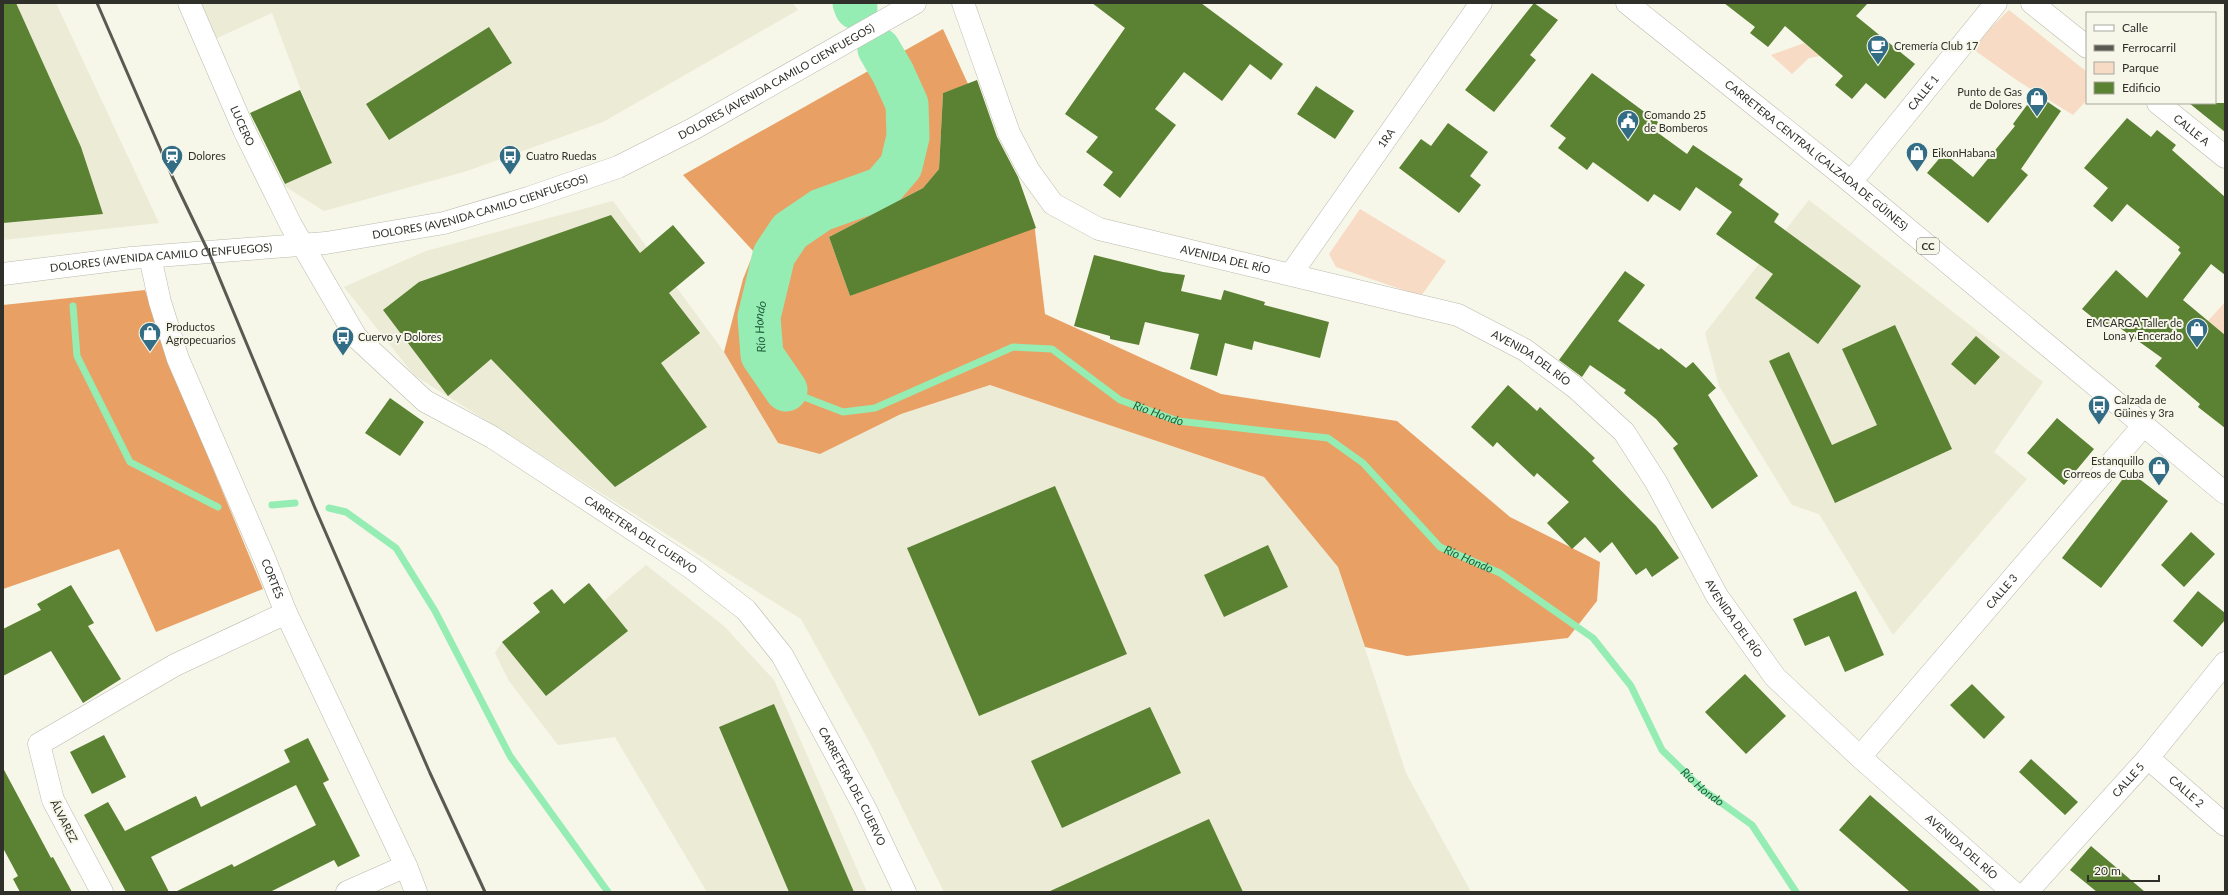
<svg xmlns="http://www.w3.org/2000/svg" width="2228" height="895" viewBox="0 0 2228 895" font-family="Lato,sans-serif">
  <rect width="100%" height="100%" fill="#f6f6e9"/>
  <path fill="#ebebd6" d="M3 3H56L159 223 3 240Z
    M199 3H793L798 10 603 122 467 171 324 211 283 185 332 163 301 90 272 13 215 39Z
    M1809 200 2043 382 1994 452 2027 479 1893 635 1819 514 1792 505 1719 386 1705 333Z
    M613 201 724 352 778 443 820 454 901 414 990 385 1264 477 1338 567 1406 773 1471 892H944L871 745 801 619 414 375 344 287 426 251Z
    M646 565 724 626 774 680 867 892H707L615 737 558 745 509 681 495 653 502 642 540 612 533 603 552 589 564 603 589 583 604 601Z"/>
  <path fill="#f8dbc5" d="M2009 10 2087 72V100L2073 115 2018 81 1970 47Z
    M1804 43 1820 56 1809 58 1792 74 1771 55Z
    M1360 209 1446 261 1421 296 1336 267 1329 254Z
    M2225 302V335L2208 321Z"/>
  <path fill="#e9a064" d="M943 29 968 84 943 93 939 169 923 188 829 237 850 296 1034 222 1045 314 1221 394 1397 421 1510 517 1600 562 1597 601 1568 638 1407 656 1365 647 1338 567 1264 477 990 385 901 414 820 454 778 443 724 352 743 279 754 252 683 175Z
    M145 290 165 353 263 589 156 632 119 549 3 589V305Z"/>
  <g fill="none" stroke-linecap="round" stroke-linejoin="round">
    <g stroke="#95edb4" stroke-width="7">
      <path d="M73 306 77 356 130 462 218 507"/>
      <path id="s1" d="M786 390 843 412 875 408 1013 347 1052 349 1120 400 1178 421 1328 438 1363 463 1440 547 1500 573 1593 638 1631 686 1662 750 1702 789 1752 825 1796 892"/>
      <path d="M272 505 295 503"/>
      <path d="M329 508 346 512 396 548 435 611 510 756 608 892"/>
    </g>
    <g stroke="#95edb4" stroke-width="43">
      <path d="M854 3 856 8"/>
      <path id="s2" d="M786 390 762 355 759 317 774 255 790 231 821 210 882 188 901 166 908 137 907 104 893 73 879 49"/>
    </g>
  </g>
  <path fill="#5b8132" d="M3 3H16L81 147 103 214 3 223Z
    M1092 3H1201L1283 64 1271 80 1250 64 1222 101 1184 72 1155 109 1176 125 1120 198 1103 185 1113 172 1086 152 1098 137 1065 114 1125 28Z
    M1534 3 1558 20 1530 55 1536 60 1494 112 1465 90Z
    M1724 3H1868L1856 16 1915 64 1885 99 1866 83 1852 99 1835 85 1843 76 1785 26 1768 47 1750 33 1755 27Z
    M489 27 512 63 389 140 366 104Z
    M1592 73 1658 122 1654 130 1687 154 1693 145 1743 179 1739 185 1779 214 1774 222 1861 286 1818 344 1755 298 1773 274 1716 234 1732 212 1696 187 1680 211 1654 194 1648 202 1593 162 1587 170 1558 148 1566 138 1550 126Z
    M977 80 997 137 1018 177 1036 228 850 296 829 237 923 188 939 169 943 93Z
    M1316 86 1354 111 1335 139 1297 114Z
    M300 90 332 163 285 184 250 113Z
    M2042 98 2061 111 2021 169 2028 175 1988 223 1927 173 1944 153 1973 177 2015 126 2013 124 2027 105 2034 110Z
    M2189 103H2225V132Z
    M2127 118 2151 137 2157 130 2176 145 2172 150 2225 197V275L2211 264 2183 300 2225 335V428L2198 407 2200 404 2155 366 2162 358 2113 323 2107 329 2082 309 2116 270 2147 298 2181 253 2178 250 2180 247 2127 204 2112 222 2093 206 2108 188 2084 168Z
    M1448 123 1488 152 1470 176 1481 185 1459 213 1399 168 1421 139 1431 146Z
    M611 215 640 253 673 225 705 263 669 293 700 333 661 363 707 427 615 487 491 359 448 396 383 310 419 282Z
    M1094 255 1163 272 1185 275 1181 291 1221 300 1224 290 1265 302 1264 305 1329 322 1320 358 1254 341 1252 350 1225 343 1217 376 1190 369 1199 334 1145 322 1139 345 1110 339V336L1074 326Z
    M1625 271 1645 285 1618 321 1659 350 1661 348 1686 368 1693 362 1716 388 1708 395 1758 476 1712 509 1673 448 1678 444 1656 419 1624 393 1626 390 1590 365 1582 377 1559 360Z
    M1895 325 1952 449 1835 503 1769 361 1789 352 1832 445 1877 425 1842 349Z
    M1976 336 2000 357 1975 385 1951 364Z
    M1508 385 1537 411 1540 407 1595 458 1592 461 1656 526 1679 558 1652 577 1646 568 1636 575 1612 542 1600 553 1585 537 1572 549 1547 523 1569 502 1537 473 1534 477 1497 442 1493 447 1471 427Z
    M390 398 424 422 400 456 365 433Z
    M2057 418 2094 449 2064 485 2027 453Z
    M2129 471 2168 501 2101 588 2062 558Z
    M1055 486 1127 654 979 716 907 548Z
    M2191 532 2215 554 2184 587 2161 565Z
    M1268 545 1288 587 1224 617 1204 575Z
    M589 583 628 631 546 696 502 642 540 612 533 603 552 589 564 604Z
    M71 585 94 623 88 626 121 679 83 703 51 651 3 676V629L41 610 37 604Z
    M1856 591 1884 655 1845 672 1829 636 1805 646 1793 619Z
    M2198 591 2225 613V620L2202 647 2173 621Z
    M1745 674 1786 716 1746 754 1705 712Z
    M1972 684 2005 717 1984 739 1950 705Z
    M774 704 854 892H789L719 727Z
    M1150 707 1181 773 1062 828 1031 761Z
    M104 735 126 777 92 794 70 752Z
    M308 738 329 780 323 783 360 856 338 867 334 860 270 892H175L232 864 234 867 316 825 296 785 151 857 169 892H126L84 815 108 802 125 831 196 796 201 807 290 762 284 750Z
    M2031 759 2078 802 2065 815 2019 772Z
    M3 768 51 858 53 857 72 892H20L13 879 18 876 3 848Z
    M1870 795 1981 892H1910L1839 830Z
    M1209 819 1243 892H1048Z
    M2091 846 2145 892H2097L2070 870Z"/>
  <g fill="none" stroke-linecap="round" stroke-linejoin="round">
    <g stroke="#babaad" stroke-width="23">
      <g id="minor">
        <path id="s3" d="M189 3 244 130 291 225 356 337 425 401 492 437 693 569 746 610 782 655 865 808 905 892"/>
        <path id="s4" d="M963 3 1009 133 1029 171 1053 204 1099 229 1458 315 1525 350 1576 388 1624 432 1656 482 1717 596 1775 677 1860 757 2013 892"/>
        <path d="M2032 3 2087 47"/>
        <path id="s5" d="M2158 103 2225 157"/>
        <path id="s6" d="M1851 182 1996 3"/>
        <path id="s7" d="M150 257 160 302 178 359 265 560 286 613 406 866 416 892"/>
        <path id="s8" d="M1291 274 1481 3"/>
        <path id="s9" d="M1860 757 2143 426"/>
        <path id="s10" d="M2148 758 2225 825"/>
        <path d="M102 892 53 800 39 744 175 665 286 613"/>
        <path d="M347 892 406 866"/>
        <path id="s11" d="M2027 892 2148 758 2225 663"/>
      </g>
    </g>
    <g stroke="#babaad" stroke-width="23">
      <g id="major">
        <path id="s12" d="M1627 3 1851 182 2225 493"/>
        <path id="s13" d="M3 274 131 258 326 243 444 223 528 198 618 167 693 129 915 3"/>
      </g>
    </g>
    <use href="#minor" stroke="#fff" stroke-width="22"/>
    <use href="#major" stroke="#fff" stroke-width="22"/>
    <path stroke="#5a5a53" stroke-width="3" d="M97 3 172 176 209 253 315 508 430 773 485 892"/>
  </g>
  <defs>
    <g id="cafe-pin" transform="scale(1.15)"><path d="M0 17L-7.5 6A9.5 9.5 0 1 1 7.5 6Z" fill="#326d85" stroke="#f6f6e9"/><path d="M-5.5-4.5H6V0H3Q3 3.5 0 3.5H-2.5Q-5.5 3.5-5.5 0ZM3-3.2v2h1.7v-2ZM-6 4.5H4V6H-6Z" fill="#fff"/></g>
    <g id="shop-pin" transform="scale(1.15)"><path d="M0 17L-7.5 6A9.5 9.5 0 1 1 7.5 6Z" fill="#326d85" stroke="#f6f6e9"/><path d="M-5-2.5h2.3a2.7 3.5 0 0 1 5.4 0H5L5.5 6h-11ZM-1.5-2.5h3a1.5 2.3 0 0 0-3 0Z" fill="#fff"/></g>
    <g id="civic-pin" transform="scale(1.15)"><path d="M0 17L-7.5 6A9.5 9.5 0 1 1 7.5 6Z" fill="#326d85" stroke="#f6f6e9"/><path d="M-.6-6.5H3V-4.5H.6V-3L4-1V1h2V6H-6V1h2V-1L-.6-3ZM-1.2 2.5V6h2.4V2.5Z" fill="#fff"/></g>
    <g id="station-pin" transform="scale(1.15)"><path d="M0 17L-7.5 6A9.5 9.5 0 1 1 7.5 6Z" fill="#326d85" stroke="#f6f6e9"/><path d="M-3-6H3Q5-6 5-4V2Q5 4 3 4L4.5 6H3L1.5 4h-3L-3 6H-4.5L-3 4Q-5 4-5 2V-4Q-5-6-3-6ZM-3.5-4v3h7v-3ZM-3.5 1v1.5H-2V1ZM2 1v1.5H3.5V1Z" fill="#fff"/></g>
    <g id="bus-pin" transform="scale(1.15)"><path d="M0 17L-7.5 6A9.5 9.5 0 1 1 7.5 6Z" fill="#326d85" stroke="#f6f6e9"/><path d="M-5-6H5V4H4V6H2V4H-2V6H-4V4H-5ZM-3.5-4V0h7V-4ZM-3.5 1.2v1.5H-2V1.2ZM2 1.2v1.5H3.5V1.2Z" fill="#fff"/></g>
  </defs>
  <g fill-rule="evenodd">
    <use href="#cafe-pin" x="1878" y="46"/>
    <use href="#shop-pin" x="2037" y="98"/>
    <use href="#civic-pin" x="1628" y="121"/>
    <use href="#shop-pin" x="1917" y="153"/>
    <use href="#station-pin" x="172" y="156"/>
    <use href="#bus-pin" x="510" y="156"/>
    <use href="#shop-pin" x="2197" y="329"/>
    <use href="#shop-pin" x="150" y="333"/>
    <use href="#bus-pin" x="343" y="337"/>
    <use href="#bus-pin" x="2099" y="406"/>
    <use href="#shop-pin" x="2159" y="467"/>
  </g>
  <g text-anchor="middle" stroke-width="4" stroke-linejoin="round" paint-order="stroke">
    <rect fill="#f6f6e9" stroke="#6b6b64" stroke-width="1" x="1917" y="238" width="22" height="16" rx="3"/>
    <g font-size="10" font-weight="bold" fill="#30302b">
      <text x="1928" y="250">CC</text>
    </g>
    <g font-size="11" fill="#30302b" stroke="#f6f6e9" text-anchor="start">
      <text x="1894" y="50">Cremería Club 17</text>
      <text x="2022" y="96" text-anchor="end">Punto de Gas<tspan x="2022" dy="13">de Dolores</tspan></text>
      <text x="1644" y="119">Comando 25<tspan x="1644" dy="13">de Bomberos</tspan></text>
      <text x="1932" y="157">EikonHabana</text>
      <text x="188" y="160">Dolores</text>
      <text x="526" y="160">Cuatro Ruedas</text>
      <text x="2182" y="327" text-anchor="end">EMCARGA Taller de<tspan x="2182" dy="13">Lona y Encerado</tspan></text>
      <text x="166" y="331">Productos<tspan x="166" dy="13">Agropecuarios</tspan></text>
      <text x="358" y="341">Cuervo y Dolores</text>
      <text x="2114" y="404">Calzada de<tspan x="2114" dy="13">Güines y 3ra</tspan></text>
      <text x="2144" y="465" text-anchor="end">Estanquillo<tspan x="2144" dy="13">Correos de Cuba</tspan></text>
    </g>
    <g font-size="11" fill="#30302b" stroke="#f6f6e9">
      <text dy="4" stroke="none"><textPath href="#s13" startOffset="807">DOLORES (AVENIDA CAMILO CIENFUEGOS)</textPath></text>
      <text dy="4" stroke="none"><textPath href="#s6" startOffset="115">CALLE 1</textPath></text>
      <text dy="4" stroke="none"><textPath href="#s3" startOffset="134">LUCERO</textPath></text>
      <text dy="4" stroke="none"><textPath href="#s5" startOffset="43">CALLE A</textPath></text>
      <text dy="4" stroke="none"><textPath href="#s8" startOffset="166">1RA</textPath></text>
      <text dy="4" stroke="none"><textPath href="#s12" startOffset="243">CARRETERA CENTRAL (CALZADA DE GÜINES)</textPath></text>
      <text dy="4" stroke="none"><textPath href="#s13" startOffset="483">DOLORES (AVENIDA CAMILO CIENFUEGOS)</textPath></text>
      <text dy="4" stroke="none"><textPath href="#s13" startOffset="159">DOLORES (AVENIDA CAMILO CIENFUEGOS)</textPath></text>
      <text dy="4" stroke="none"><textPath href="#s4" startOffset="404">AVENIDA DEL RÍO</textPath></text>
      <text dy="4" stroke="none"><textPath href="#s4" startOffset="728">AVENIDA DEL RÍO</textPath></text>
      <text dy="4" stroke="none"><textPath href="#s3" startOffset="722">CARRETERA DEL CUERVO</textPath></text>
      <text dy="4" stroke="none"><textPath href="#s7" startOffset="345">CORTÉS</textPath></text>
      <text dy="4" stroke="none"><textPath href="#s9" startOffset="218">CALLE 3</textPath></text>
      <text dy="4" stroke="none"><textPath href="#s4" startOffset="1064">AVENIDA DEL RÍO</textPath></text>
      <text dy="4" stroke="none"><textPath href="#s11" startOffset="151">CALLE 5</textPath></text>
      <text dy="4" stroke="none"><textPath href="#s3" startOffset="1058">CARRETERA DEL CUERVO</textPath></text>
      <text dy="4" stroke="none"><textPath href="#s10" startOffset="51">CALLE 2</textPath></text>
      <text transform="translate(64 821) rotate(63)" y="4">ÁLVAREZ</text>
      <text dy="4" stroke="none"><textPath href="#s4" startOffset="1388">AVENIDA DEL RÍO</textPath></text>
    </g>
    <g font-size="12" font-style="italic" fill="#215f3b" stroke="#f6f6e9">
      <text dy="4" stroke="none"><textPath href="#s2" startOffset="71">Río Hondo</textPath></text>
      <text dy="4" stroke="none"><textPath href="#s1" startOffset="409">Río Hondo</textPath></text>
      <text dy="4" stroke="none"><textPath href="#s1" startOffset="769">Río Hondo</textPath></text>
      <text dy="4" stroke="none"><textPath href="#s1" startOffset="1104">Río Hondo</textPath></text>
    </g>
  </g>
  <rect width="2228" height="895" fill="none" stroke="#30302b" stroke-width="8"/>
  <rect x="2086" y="12" width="130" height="92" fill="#f6f6e9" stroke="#a7a79d"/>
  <rect x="2094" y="25" width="20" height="6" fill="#ffffff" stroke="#a7a79d"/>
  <text x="2122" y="32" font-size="12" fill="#30302b">Calle</text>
  <rect x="2094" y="45" width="20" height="6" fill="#5a5a53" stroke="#a7a79d"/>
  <text x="2122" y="52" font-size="12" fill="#30302b">Ferrocarril</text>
  <rect x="2094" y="62" width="20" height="12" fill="#f8dbc5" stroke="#a7a79d"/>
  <text x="2122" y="72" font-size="12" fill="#30302b">Parque</text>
  <rect x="2094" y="82" width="20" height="12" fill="#5b8132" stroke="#a7a79d"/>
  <text x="2122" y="92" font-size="12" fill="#30302b">Edificio</text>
  <path d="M2088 875v6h71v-6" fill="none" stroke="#30302b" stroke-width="2"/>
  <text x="2094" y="875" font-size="12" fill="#30302b" stroke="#f6f6e9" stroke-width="3" paint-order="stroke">20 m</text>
</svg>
